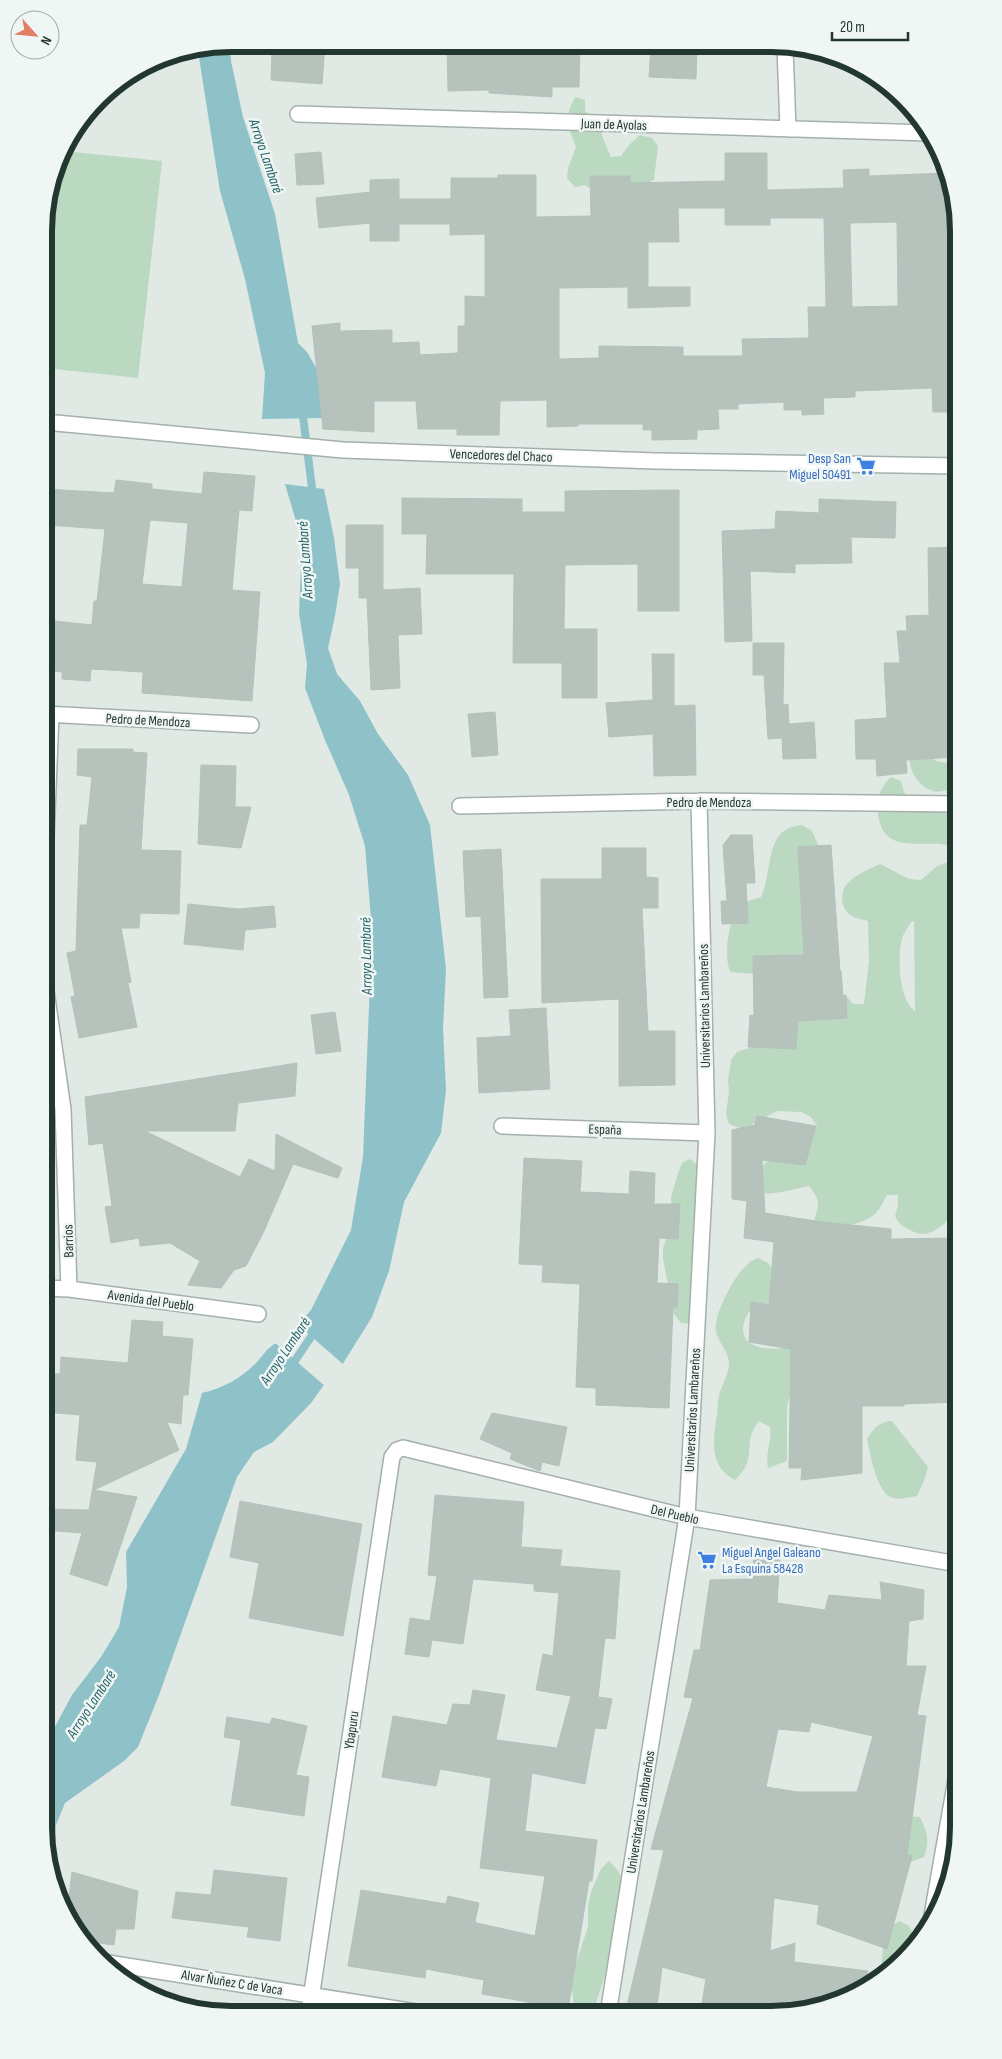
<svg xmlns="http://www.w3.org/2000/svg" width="1002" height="2059" viewBox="0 0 1002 2059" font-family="'Sofia Sans Condensed',sans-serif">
  <rect width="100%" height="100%" fill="#e0e9e4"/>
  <path fill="#bbd8c1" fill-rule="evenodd" d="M575 97 585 100V111L602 126V136L611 157 621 156 629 145 640 135 652 138 658 146 654 180 635 189 594 191 585 185 575 187 567 178 568 168 576 147C568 124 563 121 575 97Z
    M63 151 162 161 138 378 45 368V208Z
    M918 750 936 761 958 765V784L954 789C948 790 938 793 933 791 917 786 909 770 909 755Z
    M891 777 901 781 904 792 910 800 958 805V848C928 835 885 860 878 815 875 799 880 788 891 777Z
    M802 825 812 831 821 851 803 961 755 974 730 972C723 951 729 923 739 904L761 897C774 870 763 828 802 825Z
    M946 863 956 866 958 868V1028H948L949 1033 958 1030C958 1043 960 1058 958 1071 956 1088 945 1085 958 1105V1209C947 1222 930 1241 912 1231 903 1227 899 1224 895 1216L898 1206V1195H887C884 1200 881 1207 877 1212 864 1226 832 1228 813 1229 815 1208 825 1205 809 1186 792 1189 777 1195 760 1193L755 1184 765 1163 776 1155 813 1136 817 1126 811 1117 801 1112 777 1111 751 1125 740 1128 729 1124 726 1114 729 1092 728 1081 731 1060 737 1052 783 1037 787 1017 846 996 853 1004H864L869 960 868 921C861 919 854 918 849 914 840 906 840 890 849 882 858 873 870 869 880 864L909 879 921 880 937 866ZM912 921H914L915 1011C899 1000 898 960 901 943 902 935 908 927 912 921Z
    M690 1159 698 1165 692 1324 681 1323 674 1314 663 1259V1248L673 1219 671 1198 677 1176 682 1163Z
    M758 1258 768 1263 774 1271 773 1301 764 1306 751 1309C724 1349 772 1355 800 1344L795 1385 790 1394 787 1407V1461L768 1468C765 1453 772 1441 770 1427L759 1421C740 1444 760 1457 735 1480 710 1466 713 1446 716 1421 718 1412 717 1403 719 1395 722 1385 728 1375 729 1366 730 1352 718 1343 716 1331 713 1315 735 1274 748 1264 750 1261 754 1260 758 1258Z
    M892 1421 928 1467 925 1478 917 1496C910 1497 900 1500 893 1498 877 1495 870 1453 867 1439 874 1428 878 1422 892 1421Z
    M906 1816 920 1817C927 1832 930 1841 924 1857L903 1865Z
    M609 1861C618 1869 622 1876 624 1888L610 1960 594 2009 581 2012 574 2003 570 1981 588 1927V1905L591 1892 601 1869Z
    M899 1921 908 1925 914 1935 906 1954 875 1983 869 1986 873 1975 881 1967 884 1940 892 1926Z"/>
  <path fill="#8ec2c8" d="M230 44 231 61 243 117 275 214 298 343 307 352 321 376 323 418 262 419 265 373 245 279 220 191 198 51Z
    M285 484 324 489 334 538 340 584 335 616 328 648 337 674 360 701 378 734 408 775 430 825 446 969 443 1028 446 1090 441 1133 404 1202 389 1271 372 1317 342 1365 295 1328 311 1310 351 1230 363 1157 372 931 365 846 349 795 325 740 305 688 307 664 299 613 302 541Z
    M278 1342 326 1382 311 1403 273 1442 254 1452 237 1477 159 1695 138 1747 124 1761 65 1803 56 1825 50 1875 44 1827V1747L72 1695 101 1657 119 1627 127 1587 126 1552 186 1449 202 1393C223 1388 240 1379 256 1363 265 1354 265 1349 278 1342Z"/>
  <path fill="#e0e9e4" d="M296 1323 344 1365V1366H340L293 1330V1327Z
    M277 1340H280L328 1380 326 1387 274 1342Z"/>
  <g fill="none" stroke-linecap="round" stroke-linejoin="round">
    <path stroke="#8ec2c8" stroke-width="8" d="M302 408 313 496
      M292 1365 315 1331"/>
  </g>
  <path fill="#b6c3bd" stroke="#b3c2bb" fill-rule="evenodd" d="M309 44H325L322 84 271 80 272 52Z
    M447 45 580 46 579 87H552V97L489 93V90L448 91Z
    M651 46 697 47 696 79 649 77Z
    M321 152 324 184 297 185 295 154Z
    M725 153H767V190L844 188 843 170 869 169V176L947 173 952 183 958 232V412H933L932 388 855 391V397L823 398 824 414 802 415V410H784V402L738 404V409H718L719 429 697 430V439L652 440V430H643V424H578V426L547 427V400L500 401 499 435H457V429H418L416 401H374V432L323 429 312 326 340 323V331L392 330V343L419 342 420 355 458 353V326H465V296L485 297V234L450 235V224H399V241H370V223L319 228 316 198 370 192V180L399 179V199H451V178H498V175H536V217L591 216 590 176H630V183L725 181ZM678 208H725V225H770V218H824L826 307H808L809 338 742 339 743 356H683V347L599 346V358L559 359V288L628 287V308L690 306V287H648V242H679ZM897 222 898 306 852 307 850 223Z
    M204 472 255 476 252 511 239 510 232 590 260 592 252 701 142 693 143 672 91 669 90 681 62 679V672L45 670V620L92 625 94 601H97L105 529 45 525V489L114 493 116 480 152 484V489L202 494ZM150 520 188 523 182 587 142 584Z
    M679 490V611H638V564L565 565 564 629H597V698H562V663H513L514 574H426L427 534H402V498L522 499V512H565V491Z
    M819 499 896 502 895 538 851 537 852 563 795 564V573L750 571 752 641 725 642 722 531 775 529 776 511 819 513Z
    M346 525H383V590L420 588 422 634 398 635 400 688 371 690 367 598H359V568H346Z
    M958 547V686H954L958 757 906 760 907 773 877 776 876 759H856L855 720 887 718 884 663H900L897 631H907L906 616 929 615 928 548Z
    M753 643H784L783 705 788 704 789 724 814 722 816 758 783 759 782 738 768 739 764 675H753Z
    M652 654H674V706L695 705 696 775 654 776 653 734 609 737 606 703 653 700Z
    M495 712 498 755 472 757 468 714Z
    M78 749H133V752L147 753 141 850 181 851 179 914 140 913 139 928H121L131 982 128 983 137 1027 79 1038 71 997 75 996 67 953 76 951 80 825H87L92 777 77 775Z
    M201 765 236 766 235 807H251L241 848 198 844Z
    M731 835H752L755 883H746L748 923 722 924 721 901H727L723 845Z
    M831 845 840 971H841L843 996 846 995 847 1018 798 1021 796 1049 748 1047 750 1015 754 1016 753 956 804 955 798 847Z
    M602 848H646V877L658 878V908H642L648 1031H675V1085L619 1086V999L542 1003 541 879H602Z
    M501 849 508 997 484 998 481 916 466 917 463 851Z
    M188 904 238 909 274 906 276 927 245 930 243 950 184 944Z
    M546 1008 550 1089 479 1093 477 1038 511 1036 509 1010Z
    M335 1012 341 1051 316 1054 311 1015Z
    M297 1063 295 1096 238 1103 235 1131H145L240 1177 249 1159 275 1171 276 1134 342 1168 338 1178 293 1164 264 1231 246 1266 234 1270 221 1288 188 1285 200 1261 170 1243 140 1246 139 1238 111 1243 105 1207 112 1206 103 1143 89 1145 85 1097Z
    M757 1116 816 1126 805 1165 762 1160 765 1213 822 1222 891 1229V1239L958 1238V1402L904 1404V1406H862V1473L801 1480 802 1468H789L791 1349 749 1342 751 1302 769 1305 774 1242 744 1238 747 1201 732 1199V1130L755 1125Z
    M524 1158 582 1161 580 1192 629 1194 630 1171 655 1173 654 1204H680L678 1239 659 1238 657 1283 678 1284 677 1307H673L669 1408 596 1405V1388L576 1387 580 1284 542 1282 543 1265 519 1264Z
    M132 1320 163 1322 162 1336 193 1339 188 1395H183L181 1424 167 1422 179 1450 94 1490 137 1497 107 1586 70 1574 82 1533 44 1530V1509L89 1510 97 1462 76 1460 80 1415 44 1412V1373L60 1374 61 1357 128 1363Z
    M492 1413 567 1427 559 1466 542 1462 540 1471 510 1459 512 1453 480 1439Z
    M435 1495 524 1502 521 1547 562 1550 560 1566 620 1571 615 1639 605 1638 598 1697 612 1699 606 1729 595 1728 585 1784 532 1773 525 1831 597 1840 592 1881H589L568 2009 482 1994 484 1980 426 1969 425 1978 348 1966 361 1890 446 1904 448 1896 479 1903 475 1921 477 1923 535 1936 545 1876 480 1868 491 1778 440 1769 436 1786 382 1777 393 1716 447 1725 453 1704 470 1705 473 1690 505 1695 496 1740 557 1748 571 1696 536 1690 543 1654 553 1656 559 1593 534 1591V1584L473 1579 463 1644 432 1640 429 1657 405 1654 410 1618 430 1621 437 1576 428 1575Z
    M240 1501 362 1524 343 1636 249 1618 259 1563 230 1557Z
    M780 1556 777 1603 825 1610 829 1595 882 1600 880 1582 924 1590 923 1619 909 1621 906 1666H926L917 1715 926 1716 907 1855 912 1856 887 1949 817 1924 819 1905 774 1898 770 1951 795 1943 794 1962 868 1971 863 1989 819 2009 804 2011 782 2008 780 2014 770 2015H700L706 1979 662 1967 656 2015 625 2014 664 1850 651 1849 693 1698 684 1697 694 1650H700L710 1580 751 1579 754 1558ZM811 1722 873 1736 857 1792H798L766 1787 778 1729 809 1732Z
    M227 1717 270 1724 272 1718 307 1726 296 1775 309 1777 304 1816 231 1805 241 1740 224 1737Z
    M214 1870 287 1878 280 1941 247 1937 249 1927 172 1918 176 1892 211 1895Z
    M72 1872 138 1891 134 1929H116L114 1945 84 1941 75 1931 67 1912Z"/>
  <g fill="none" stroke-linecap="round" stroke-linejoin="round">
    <g stroke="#a4b0ab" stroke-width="18">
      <path id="minor" d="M785 47 788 129
        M298 114 929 133
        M45 422 343 450 655 461 958 466
        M45 714 251 725
        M460 806 699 801 958 804
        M45 862 51 715
        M45 984 63 1109 69 1289
        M502 1126 707 1133
        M44 1288 69 1289 258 1314
        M931 1921 958 1768
        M102 1962 422 2013
        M309 2012 392 1457 397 1450 403 1448 687 1517 958 1564
        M608 2014 687 1517 707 1133 699 801"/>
    </g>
    <use href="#minor" stroke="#fff" stroke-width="15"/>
  </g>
  <defs>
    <g id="supermarket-bare" transform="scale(1.5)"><path d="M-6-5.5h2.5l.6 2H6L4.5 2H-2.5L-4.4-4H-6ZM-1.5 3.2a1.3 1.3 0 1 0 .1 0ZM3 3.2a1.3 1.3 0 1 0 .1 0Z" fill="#3f7fe0" stroke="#f0f6f3" stroke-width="2.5" paint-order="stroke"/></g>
  </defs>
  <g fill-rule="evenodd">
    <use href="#supermarket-bare" x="866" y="466"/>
    <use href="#supermarket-bare" x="707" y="1560"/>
  </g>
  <g text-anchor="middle" stroke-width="5" stroke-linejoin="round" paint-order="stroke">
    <g font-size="14" fill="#233731" stroke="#f0f6f3">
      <text transform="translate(614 124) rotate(2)" y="5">Juan de Ayolas</text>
      <text transform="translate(501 455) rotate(2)" y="5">Vencedores del Chaco</text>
      <text transform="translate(148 720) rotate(3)" y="5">Pedro de Mendoza</text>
      <text x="709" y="807">Pedro de Mendoza</text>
      <text transform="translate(704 1006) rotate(-91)" y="5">Universitarios Lambareños</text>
      <text transform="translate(605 1129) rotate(2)" y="5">España</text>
      <text transform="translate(68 1241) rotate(-92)" y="5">Barrios</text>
      <text transform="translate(151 1300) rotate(8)" y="5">Avenida del Pueblo</text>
      <text transform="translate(692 1410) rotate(-87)" y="5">Universitarios Lambareños</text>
      <text transform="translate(675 1514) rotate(13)" y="5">Del Pueblo</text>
      <text transform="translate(351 1730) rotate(-82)" y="5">Ybapuru</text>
      <text transform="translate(640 1812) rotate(-81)" y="5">Universitarios Lambareños</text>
      <text transform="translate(232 1982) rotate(9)" y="5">Alvar Ñuñez C de Vaca</text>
    </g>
    <g font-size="14" fill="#366cbe" stroke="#f0f6f3" text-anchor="end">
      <text x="851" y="463">Desp San<tspan x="851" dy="16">Miguel 50491</tspan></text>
      <text x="722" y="1557" text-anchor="start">Miguel Angel Galeano<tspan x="722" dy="16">La Esquina 58428</tspan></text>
    </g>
    <g font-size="15" font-style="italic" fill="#24636b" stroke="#f0f6f3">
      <text transform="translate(266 156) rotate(71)" y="5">Arroyo Lambaré</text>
      <text transform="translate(305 560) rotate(-94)" y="5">Arroyo Lambaré</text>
      <text transform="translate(366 956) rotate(-91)" y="5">Arroyo Lambaré</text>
      <text transform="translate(285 1351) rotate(-56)" y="5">Arroyo Lambaré</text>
      <text transform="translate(91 1704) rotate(-57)" y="5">Arroyo Lambaré</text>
    </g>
  </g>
  <path d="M0 0H1002V2059H0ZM231 52H771A179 179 0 0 1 950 231V1827A179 179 0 0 1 771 2006H231A179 179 0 0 1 52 1827V231A179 179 0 0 1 231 52Z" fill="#f0f6f3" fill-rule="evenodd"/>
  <path fill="none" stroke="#233731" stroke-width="6" d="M231 52H771A179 179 0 0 1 950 231V1827A179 179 0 0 1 771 2006H231A179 179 0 0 1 52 1827V231A179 179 0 0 1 231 52Z"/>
  <g transform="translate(35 35) rotate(117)"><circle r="24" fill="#f0f6f3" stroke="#9eaaa5"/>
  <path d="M0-4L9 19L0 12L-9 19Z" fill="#e17e66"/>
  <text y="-8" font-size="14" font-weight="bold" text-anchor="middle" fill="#233731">N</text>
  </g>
  <path d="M832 32v8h76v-8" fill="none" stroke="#233731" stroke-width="2.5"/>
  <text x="840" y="32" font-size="15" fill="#233731" stroke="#f0f6f3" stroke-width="4" paint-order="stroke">20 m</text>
</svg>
